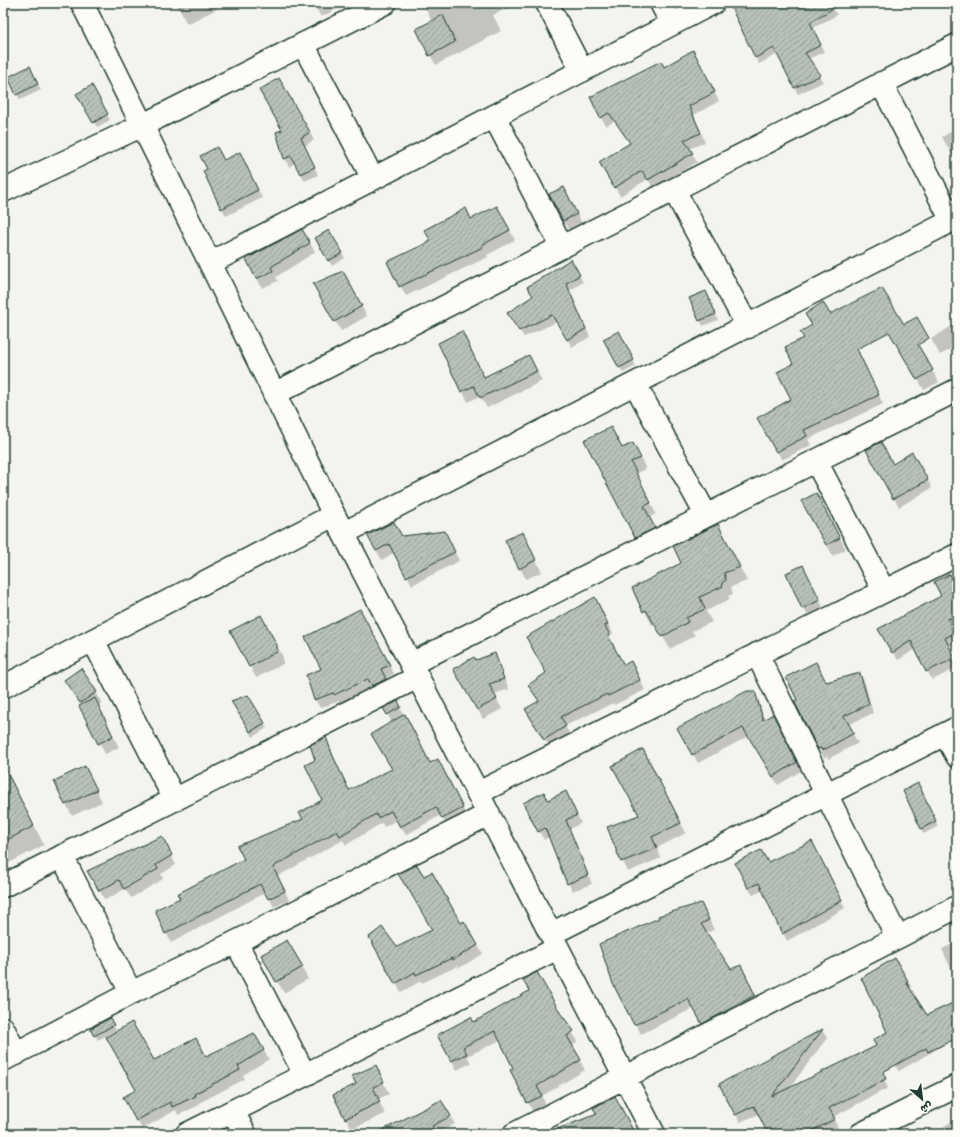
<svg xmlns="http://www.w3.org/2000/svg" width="960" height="1137" viewBox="0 0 960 1137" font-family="'Shantell Sans','Playpen Sans Arabic',sans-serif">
  <defs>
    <pattern id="building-hatch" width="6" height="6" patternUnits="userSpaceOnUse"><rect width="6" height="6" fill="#b9c1bb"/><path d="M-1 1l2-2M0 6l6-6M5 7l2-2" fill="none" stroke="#969e99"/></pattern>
  </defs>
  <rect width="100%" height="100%" fill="#f4f4ef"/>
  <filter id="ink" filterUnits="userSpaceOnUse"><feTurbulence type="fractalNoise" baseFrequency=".025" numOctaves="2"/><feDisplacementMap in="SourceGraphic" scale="8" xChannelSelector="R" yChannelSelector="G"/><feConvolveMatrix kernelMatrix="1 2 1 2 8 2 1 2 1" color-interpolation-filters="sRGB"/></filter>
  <g filter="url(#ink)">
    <path fill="#0003" fill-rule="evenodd" d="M176 3H214L217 9 187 24Z
      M313 3H347V4L321 17Z
      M423 3H517V4L493 15 501 31 436 65 430 55 432 22Z
      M740 3H830L837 15 813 28 824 52 808 59 823 82 798 94 778 54 759 64 732 7Z
      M697 60 719 101 694 115 705 142 689 149 697 162 653 188 648 179 620 196 600 162 631 144 615 121 606 126 601 117 664 68Z
      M32 73 41 90 20 100 9 77Z
      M279 79 314 140 305 146 318 175 305 181 295 163 289 167 285 159 277 133 283 131Z
      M91 86 110 120 97 127 77 94Z
      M957 92V105L952 95Z
      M957 113V124L952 115Z
      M957 128V164L942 137Z
      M240 153 262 198 226 216 222 208 224 161Z
      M564 188 583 225 570 232 563 220Z
      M466 209 472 219 502 216 515 240 487 255 488 257 406 296 388 263 432 241Z
      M329 231 345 258 332 266 316 239Z
      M310 243 315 252 276 277 278 281 262 288 247 259Z
      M957 254V263L953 256Z
      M571 261 583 282 569 291 590 337 572 347 557 322 524 337 513 320Z
      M342 272 367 316 341 331 314 285Z
      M709 297 718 320 703 326 691 298Z
      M830 316 903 324 857 350 883 404 808 439 811 445 782 460 758 418 792 399 794 364 805 338 813 326Z
      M957 323V346L940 355 931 339Z
      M618 332 636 366 623 373 605 339Z
      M914 340 939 382 924 390 899 347Z
      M467 342 484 377 529 356 542 381 487 408 480 396 468 402 439 343Z
      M622 449 639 455 646 469 636 473 656 514 649 517 660 539 642 548 635 537Z
      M867 450 892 465 912 453 932 488 899 507Z
      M802 501 822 505 846 549 833 556Z
      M718 525 747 581 731 587 733 594 728 596 730 599 706 611 712 622 692 631 695 635 670 649 655 623 652 625 633 588 682 564Z
      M445 532 459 561 412 585 395 552 382 560 368 536 401 537Z
      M522 533 542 572 526 579 520 568Z
      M803 566 825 611 810 619 803 608Z
      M957 594V625L952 628 957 642 948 646 957 664V668L932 680 916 649 898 660 879 629Z
      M595 598 613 634 609 636 614 645 612 646 624 666 636 672 645 690 614 705 613 703 565 726 571 736 550 748 527 709 540 701 547 674Z
      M365 619 394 674 386 678 391 688H374L340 703 339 701 320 708 315 699 323 670ZM372 676 373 678 333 696V694Z
      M267 627 283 657V664L256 678 250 666Z
      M494 654 509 689 494 694 502 709 483 719 455 670Z
      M860 674 865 683 873 713 848 725 858 743 828 759 827 756 824 758 796 702Z
      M72 691 96 692 102 703 98 706 119 747 105 754 82 706Z
      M754 692 759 701 764 720 777 724 801 771 778 785 749 736 698 763 679 729Z
      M248 697 267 728 253 737 233 702Z
      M397 702 430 764 443 769 467 817 447 827 441 815 406 835 397 820 384 827 382 823 346 845 343 840 278 876 289 900 274 907 266 892 171 943 156 910 181 899 245 860 304 820 323 801 316 760 326 739 349 791 393 769 392 723 385 709Z
      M648 760 686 833 657 848 661 858 628 872 608 828 640 815Z
      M3 764 44 845 3 866Z
      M91 778 102 802 72 816 55 782Z
      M921 790 938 826 924 834 921 829Z
      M544 793 549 801H570L581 823 570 829 592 884 572 891 549 836 544 840 539 831Z
      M166 846 176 865 161 874 163 879 131 898 125 889 105 900 88 871Z
      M815 849 845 908 787 941 763 890 753 895 748 888 768 864Z
      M399 875 461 924 464 922 483 954 459 968 458 966 422 983 421 981 401 992 370 937 397 948 433 931 412 893 411 894Z
      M706 913 714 930 706 933 730 971 746 975 760 1005 708 1032 694 1008 641 1034 614 983Z
      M287 941 308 979 284 993 262 955Z
      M957 942V982L942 949Z
      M895 960 911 987 909 988 927 1016 957 1002V1032L939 1041 942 1046 899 1071 880 1045 889 1032Z
      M560 1015 578 1041 572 1046 585 1070 542 1096 546 1105 533 1112 511 1070 514 1068 501 1040 467 1056 471 1063 457 1070 438 1035 474 1024Z
      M110 1019 117 1032 154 1062 206 1057 254 1035 269 1059 243 1075 245 1079 199 1103 200 1105 178 1115 176 1110 142 1129 125 1098 138 1090 114 1034 113 1032 98 1040 91 1029Z
      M822 1030 827 1038 788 1090 874 1059 888 1088 833 1117 838 1128 827 1134H769L759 1114 740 1122 720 1084Z
      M375 1066 389 1094 378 1099 385 1114 352 1129 346 1118 358 1084Z
      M450 1116 455 1124 436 1134H403Z
      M957 1118V1134H947L943 1127Z
      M298 1129 301 1134H289Z"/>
    <path fill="url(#building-hatch)" stroke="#1f3d34" d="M729 3H842L810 22 821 45 805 53 821 75 794 88 774 48 755 58Z
      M443 15 455 42 429 56 416 29Z
      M693 50 715 92 689 106 701 133 684 140 693 153 648 180 642 171 614 188 599 162 630 143 609 113 600 118 590 97 661 61 664 67Z
      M30 66 38 84 16 95 8 77Z
      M279 78 310 132 301 138 315 167 300 174 291 156 284 159 276 132 282 130 259 90Z
      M92 85 108 114 93 123 76 94Z
      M217 147 224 160 240 152 258 190 221 209 203 171 207 169 200 156Z
      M564 187 577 214 563 221 549 194Z
      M497 206 510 230 482 245 483 247 399 287 387 262 431 241 424 230 466 208 471 219Z
      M302 229 310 243 271 267 273 271 256 279 246 259Z
      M329 230 343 253 328 261 315 238Z
      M571 259 580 275 566 283 586 329 567 340 552 315 519 331 507 313 533 296 527 287Z
      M343 271 362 306 334 322 313 284Z
      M882 288 904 324 917 317 929 338 918 345 933 370 917 380 889 332 857 349 879 395 804 430 807 436 776 452 757 418 791 399 777 372 793 364 785 347 804 338 800 332 812 325 805 314 823 302 830 314Z
      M706 291 716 314 699 321 689 298Z
      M462 331 484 377 529 355 537 371 480 398 474 386 461 392 438 343Z
      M619 331 634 360 619 368 603 339Z
      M611 427 622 448 633 443 641 458 631 462 651 503 644 506 655 528 635 538 584 440Z
      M881 442 893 464 912 452 928 480 893 499 866 450Z
      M816 493 840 538 826 545 801 501Z
      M394 522 402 536 445 531 455 552 406 577 389 544 376 551 367 535Z
      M718 524 740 567 724 573 726 580 722 583 723 586 700 597 705 609 686 618 688 622 662 637 646 610 643 612 632 588 681 563 673 546Z
      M523 532 536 560 519 569 505 540Z
      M803 565 820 600 802 609 786 573Z
      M950 574 957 588V629L951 618 948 619 955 633 945 638 955 658 926 672 911 641 892 653 878 629 941 596 934 582Z
      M595 597 608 624 605 626 610 635 608 636 624 665 631 661 640 680 608 696 607 694 561 717 566 726 544 740 525 709 539 701 528 685 546 673 526 637Z
      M360 609 390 665 381 669 386 679 372 686 368 679 334 695 333 693 314 700 306 675 321 669 305 637Z
      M261 615 277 645V652L249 667 230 631Z
      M495 653 504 679 489 684 497 699 477 710 453 669 474 657 476 660Z
      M816 662 826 682 860 673 869 704 844 716 854 733 822 751 821 748 818 749 794 701 797 700 786 677Z
      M81 668 97 692 80 703 64 680Z
      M747 691H755L763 720 773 714 797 762 773 777 743 728 692 755 677 728Z
      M248 695 265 723 250 732 231 701Z
      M95 698 113 736 98 744 79 706Z
      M398 701 401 707 387 715 383 708Z
      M405 714 430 763 438 759 463 808 442 819 436 807 400 827 391 811 378 818 376 814 340 836 337 831 273 867 285 891 268 899 260 884 165 934 155 910 180 898 177 894 244 859 237 846 303 819 299 813 322 800 305 765 315 760 310 745 326 737 333 756 349 790 392 769 371 734Z
      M643 749 681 823 652 837 657 848 621 862 607 827 639 815 612 766Z
      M3 764 34 826 3 842Z
      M85 766 97 790 65 805 54 781Z
      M918 783 936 821 921 829 903 791Z
      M566 791 577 815 566 820 588 875 567 884 545 828 538 832 523 803 544 792 548 800Z
      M162 836 172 855 156 865 158 869 124 889 119 880 99 891 87 871Z
      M812 841 842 900 782 934 759 883 748 888 735 863 761 850 768 862Z
      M417 865 424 876 432 872 461 923 464 921 478 945 453 960 452 958 416 975 415 972 395 984 369 937 382 927 397 947 432 930 406 885H405L398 874Z
      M701 903 709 920 701 924 731 969 741 965 755 995 702 1024 688 999 634 1025 613 984 599 944 659 918 658 916Z
      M287 940 303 967 276 982 261 955Z
      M895 958 908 981 906 982 927 1015 957 1001V1038L928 1052 926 1048 883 1072 886 1079 829 1108 835 1119 806 1134H768L754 1106 735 1115 719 1084 823 1029 772 1096 876 1046 873 1040 887 1032 861 978Z
      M537 972 561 1014 574 1031 567 1036 581 1060 537 1086 542 1096 527 1103 510 1070 513 1068 495 1031 463 1047 467 1054 451 1061 437 1035 471 1017 474 1022 529 991 523 980Z
      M110 1018 114 1025 94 1036 90 1029Z
      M132 1022 154 1060 196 1038 206 1056 254 1033 264 1050 238 1066 240 1070 194 1094 196 1096 172 1107 170 1102 136 1121 123 1097 136 1090 106 1037Z
      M376 1065 384 1082 373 1087 380 1102 345 1119 333 1095 356 1084 352 1076Z
      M615 1096 635 1134H549V1132L597 1114 593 1108Z
      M441 1100 451 1116 432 1126 436 1134H375Z"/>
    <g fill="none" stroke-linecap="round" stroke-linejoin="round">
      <g stroke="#1f3d34" stroke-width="25">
        <path id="street" d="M82 3 334 515 654 1134
          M547 3 582 71
          M661 3 672 24
          M303 44 373 179
          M881 83 952 221
          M494 116 562 247
          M674 190 748 327
          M3 191 143 125 385 3
          M210 263 713 3
          M635 384 706 515
          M274 394 957 45
          M816 461 884 591
          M344 533 957 218
          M93 640 175 800
          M757 654 897 937
          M411 664 957 390
          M3 687 334 515
          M945 734 957 756
          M478 793 957 555
          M62 856 131 993
          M3 886 418 677
          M551 934 957 728
          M236 942 305 1075
          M3 1028 16 1054
          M3 1060 131 993 236 942 489 814
          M233 1111 245 1134
          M187 1134 558 948
          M514 1134 957 907
          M861 1134 957 1086"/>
      </g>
      <use href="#street" stroke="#fdfcf7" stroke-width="22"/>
    </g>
  </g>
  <rect width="960" height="1137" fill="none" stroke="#fdfcf7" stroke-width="16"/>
  <rect x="8" y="8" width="944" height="1121" fill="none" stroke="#1f3d34" stroke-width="1.5" filter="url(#ink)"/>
  <g transform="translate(922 1099) rotate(152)" stroke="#fdfcf7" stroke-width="3" paint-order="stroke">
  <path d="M0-3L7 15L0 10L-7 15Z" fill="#1f3d34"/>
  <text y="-6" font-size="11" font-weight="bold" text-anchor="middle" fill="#1f3d34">ش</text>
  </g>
</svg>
